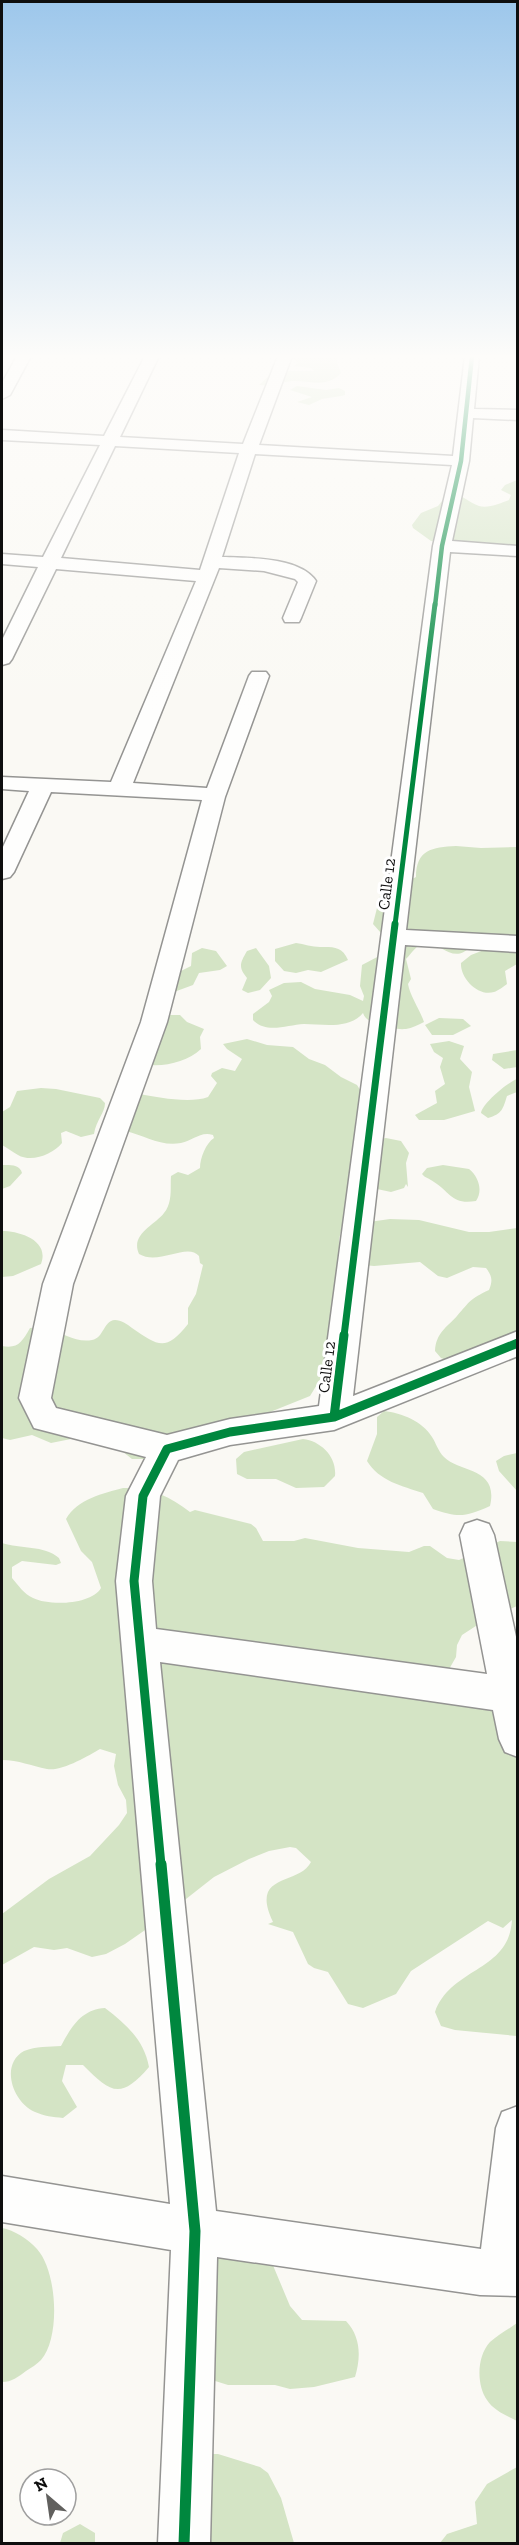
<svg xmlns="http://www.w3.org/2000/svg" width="519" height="2545" viewBox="0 0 519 2545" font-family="'Zilla Slab',serif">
  <rect width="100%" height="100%" fill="#faf9f4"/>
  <path fill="#d4e4c5" d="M308 356H338L337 362 341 373C326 389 310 380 292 381 280 382 275 387 259 385L274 371H314L311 368 294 366 297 363 294 359Z
    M297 386 326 390 339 388 345 391V395L341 396 322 399 309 405 297 402 312 397 290 390Z
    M517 480V550L431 541 413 528 412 525 421 513 438 506 446 496C464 493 465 501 479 506 488 509 501 503 509 500L511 495 501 490 505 485Z
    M456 846 481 848 517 847V964L505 971 507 984C504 986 498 991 494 992 478 997 460 978 461 963L471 955 484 950 470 947C453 965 440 941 425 943 416 945 412 953 406 959L411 979 408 984C410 996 420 1010 424 1022 418 1025 412 1028 406 1029 394 1030 367 1026 363 1013 349 1030 322 1024 304 1024 287 1025 266 1034 253 1020V1014L269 1002 272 996 269 990 284 983 301 982 315 989 350 995 363 1001 364 996 360 986 362 965 381 955 389 942 373 924 380 896 416 877C416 850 432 847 456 846Z
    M296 943C304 944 312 947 320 947 333 947 342 946 348 960L321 972 308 970 296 973 284 971 275 961V949Z
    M202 948 216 951 227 966 220 970 199 973 193 985 174 992 175 974 191 966 192 953Z
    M256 948 269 966 271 978 260 990 248 993 242 990 247 978C238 967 240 963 247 951Z
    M171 1015H180L187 1022 204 1029 200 1037 201 1049C187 1062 162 1068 143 1064L163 1017Z
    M439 1018 463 1019 471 1026 453 1035H432L425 1025Z
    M247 1039 267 1045 293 1047 309 1059 325 1065 341 1077 357 1085 366 1099 365 1105 356 1116 351 1173 348 1178 349 1192 339 1240 344 1259 329 1365 310 1396 153 1459H132L113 1444 76 1438 51 1443 32 1435 10 1440 2 1438V1346C18 1349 22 1342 30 1328 36 1328 43 1326 48 1328 63 1333 76 1343 92 1340 104 1338 103 1321 115 1320 121 1320 127 1324 132 1328 158 1346 166 1352 188 1324V1308L196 1294 203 1265 200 1263 199 1256C187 1242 159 1266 139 1254 130 1234 155 1225 164 1213 173 1202 170 1187 171 1176L178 1172 188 1175 200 1168C200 1158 206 1143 214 1138L213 1135C200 1131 193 1141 181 1143 161 1147 144 1135 125 1131L138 1094C158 1097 189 1104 208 1097L217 1083 211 1076 212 1073 222 1068 235 1071 242 1059 227 1049 223 1044Z
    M449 1041 464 1046 460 1059 472 1072 469 1087 475 1111 444 1120H419L415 1115 437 1103 435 1091 445 1084 440 1067 443 1058 434 1052 430 1044Z
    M517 1050V1067L504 1069 492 1060 493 1054Z
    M517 1079V1092L507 1096C503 1109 502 1114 488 1118L481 1113C483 1103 507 1083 517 1079Z
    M41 1088 56 1089 100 1098 105 1103C105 1113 96 1120 94 1134L81 1137 66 1131 61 1133 62 1143C53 1154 32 1163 18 1155 12 1152 8 1148 2 1145V1112L10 1107 17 1091Z
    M386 1138 401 1141 409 1153 406 1163 408 1187 406 1184 404 1188 391 1192 377 1189 376 1140Z
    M2 1165C9 1165 20 1164 22 1173L10 1186 2 1189Z
    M443 1165 469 1169C479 1177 483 1191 476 1201 452 1205 451 1193 434 1182 429 1178 425 1178 422 1174L427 1168Z
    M390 1219 419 1220 469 1232H489L517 1228V1337L451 1362 441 1358 435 1351C436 1333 446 1328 457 1316 470 1301 470 1299 489 1290 493 1280 492 1276 486 1268L473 1267 447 1278 438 1276 420 1262 374 1266 354 1264 369 1222Z
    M2 1231C19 1231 50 1240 41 1264L13 1276 2 1277Z
    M384 1411C402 1413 422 1421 432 1437 436 1443 438 1451 444 1457 460 1473 499 1467 490 1506 465 1517 459 1518 433 1509L423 1493C402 1486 379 1481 367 1461L377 1434V1417Z
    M303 1439C321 1441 337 1457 335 1476L324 1487 296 1488 276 1479H247L237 1474 236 1459 244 1452Z
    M517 1453H518L517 1491 499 1471 496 1461 504 1456Z
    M123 1488C149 1487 170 1496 190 1512L195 1510 251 1524 256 1528 263 1541H294L305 1538 358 1548 409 1552 424 1546H430L447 1558 459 1560 500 1541 517 1542V1606L482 1622 462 1635 457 1645 456 1657 448 1671 454 1681 517 1671V2036L455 2030 441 2026 435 2012C451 1967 509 1972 512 1920L503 1928 488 1921 411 1971 396 1994 363 2008 348 2004 328 1972 314 1968 308 1964 293 1932 268 1924 273 1922C249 1872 299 1886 311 1862L296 1848 290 1847 269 1851 249 1859 214 1877 158 1921 125 1944 106 1954 92 1957 67 1948 54 1950 34 1947 2 1965V1914L49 1879 90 1856 119 1825 127 1813 126 1800 118 1785 114 1766 116 1754 100 1749C88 1756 61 1772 47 1769 31 1766 19 1760 2 1760V1543C20 1549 44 1545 59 1558L61 1563 56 1565 22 1561 12 1567V1578C18 1585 24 1594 33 1598 49 1606 91 1605 101 1588L92 1562 81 1551 66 1519C77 1499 104 1493 123 1488Z
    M105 2008C127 2025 144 2040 149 2067 120 2101 110 2092 83 2065H66L62 2081 77 2107 63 2118C53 2117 44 2116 35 2112 12 2102 0 2064 24 2051 36 2046 49 2047 61 2046 71 2027 82 2009 105 2008Z
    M2 2228C14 2230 28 2239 37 2249 57 2271 61 2337 41 2360 37 2364 31 2368 26 2371 18 2377 12 2382 2 2382Z
    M204 2255 272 2263 290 2306 302 2320 346 2321C361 2337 361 2357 355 2377L314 2387 290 2389 275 2385H228L212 2380Z
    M517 2323V2421C507 2416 493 2410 487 2400 476 2384 477 2356 490 2342 498 2335 509 2329 517 2323Z
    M209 2454H218L260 2467 268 2473 281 2498 294 2543 193 2544Z
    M517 2467V2543H440L447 2534 477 2524 475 2502 487 2484Z
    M80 2524 95 2533V2543H60L63 2533Z"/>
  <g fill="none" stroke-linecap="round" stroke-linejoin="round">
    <g stroke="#949492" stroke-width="3">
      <path id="minor" d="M17 356H31L10 395 2 399V383Z
        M145 356H159L120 437 243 444 278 356H292L259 445 453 456 465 356H479L474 409 518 410V420L473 418 469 461 452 541 518 546V556L450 552 406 930 518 936V952L405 945 353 1396 518 1331V1356L334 1430 230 1445 178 1460 160 1496 152 1581 156 1629 487 1674 460 1535 465 1524 477 1520 489 1524 494 1535 518 1646V1757L505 1752 499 1739 493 1710 160 1662 216 2211 481 2249 496 2128 502 2112 518 2106V2296L480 2295 217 2257 210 2544H158L171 2250 2 2222V2176L170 2204 116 1581 126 1496 146 1457 34 1428 19 1398 43 1284 141 1022 202 800 51 792 14 872 10 877 2 879V849L29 791 2 789V777L111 782 196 581 56 569 12 659 9 663 2 665V640L38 567 2 564V554L43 557 100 445 2 440V430L104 436ZM115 446 239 453 200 570 61 558ZM255 454 452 465 433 546 319 1406 230 1419 167 1435 56 1408 51 1398 73 1284 167 1022 225 797 269 676 266 672H252L249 676 207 788 133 783 219 568 264 571 295 579 298 582 283 618 285 622H299L301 618 316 581C300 557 249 558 222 557Z"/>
    </g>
    <use href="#minor" fill="#fefefd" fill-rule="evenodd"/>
    <g stroke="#fff" stroke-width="7">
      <path id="cycleway-far4" d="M435 606 442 546 461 461 472 356"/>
    </g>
    <g stroke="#fff" stroke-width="8">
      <path id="cycleway-far3" d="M395 925 435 604"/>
    </g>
    <g stroke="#fff" stroke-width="10">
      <path id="cycleway-far2" d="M344 1336 395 924"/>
    </g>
    <g stroke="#fff" stroke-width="13">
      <path id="cycleway-far1" d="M334 1417 344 1335
        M161 1865 134 1581 143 1496 167 1449 230 1432 334 1417 518 1343"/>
    </g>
    <g stroke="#fff" stroke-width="15">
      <path id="cycleway" d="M161 1864 195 2231 184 2544"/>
    </g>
    <use href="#cycleway-far4" stroke="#00873e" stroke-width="4.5"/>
    <use href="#cycleway-far3" stroke="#00873e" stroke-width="5"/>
    <use href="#cycleway-far2" stroke="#00873e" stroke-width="7"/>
    <use href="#cycleway-far1" stroke="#00873e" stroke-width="9"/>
    <use href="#cycleway" stroke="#00873e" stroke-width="11"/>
  </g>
  <linearGradient id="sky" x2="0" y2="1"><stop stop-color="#9dc7eb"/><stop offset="0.5" stop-color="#fdfcfa"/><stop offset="1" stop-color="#fdfcfa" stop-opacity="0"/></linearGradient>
  <rect width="519" height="713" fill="url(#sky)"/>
  <g text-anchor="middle" stroke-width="6" stroke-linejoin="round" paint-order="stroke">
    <g font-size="16" fill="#0e0e0e" stroke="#fff">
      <text transform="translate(386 884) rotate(-83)" y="6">Calle 12</text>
      <text transform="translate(326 1367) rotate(-83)" y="6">Calle 12</text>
    </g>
  </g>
  <rect width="519" height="2545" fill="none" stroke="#0e0e0e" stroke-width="6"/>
  <g transform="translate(48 2497) rotate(331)"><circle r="28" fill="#ffffff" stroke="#9f9f9f" stroke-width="1.5"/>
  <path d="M0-4.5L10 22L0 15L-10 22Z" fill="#61605e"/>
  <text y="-9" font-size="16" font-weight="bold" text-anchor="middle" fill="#0e0e0e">N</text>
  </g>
</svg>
